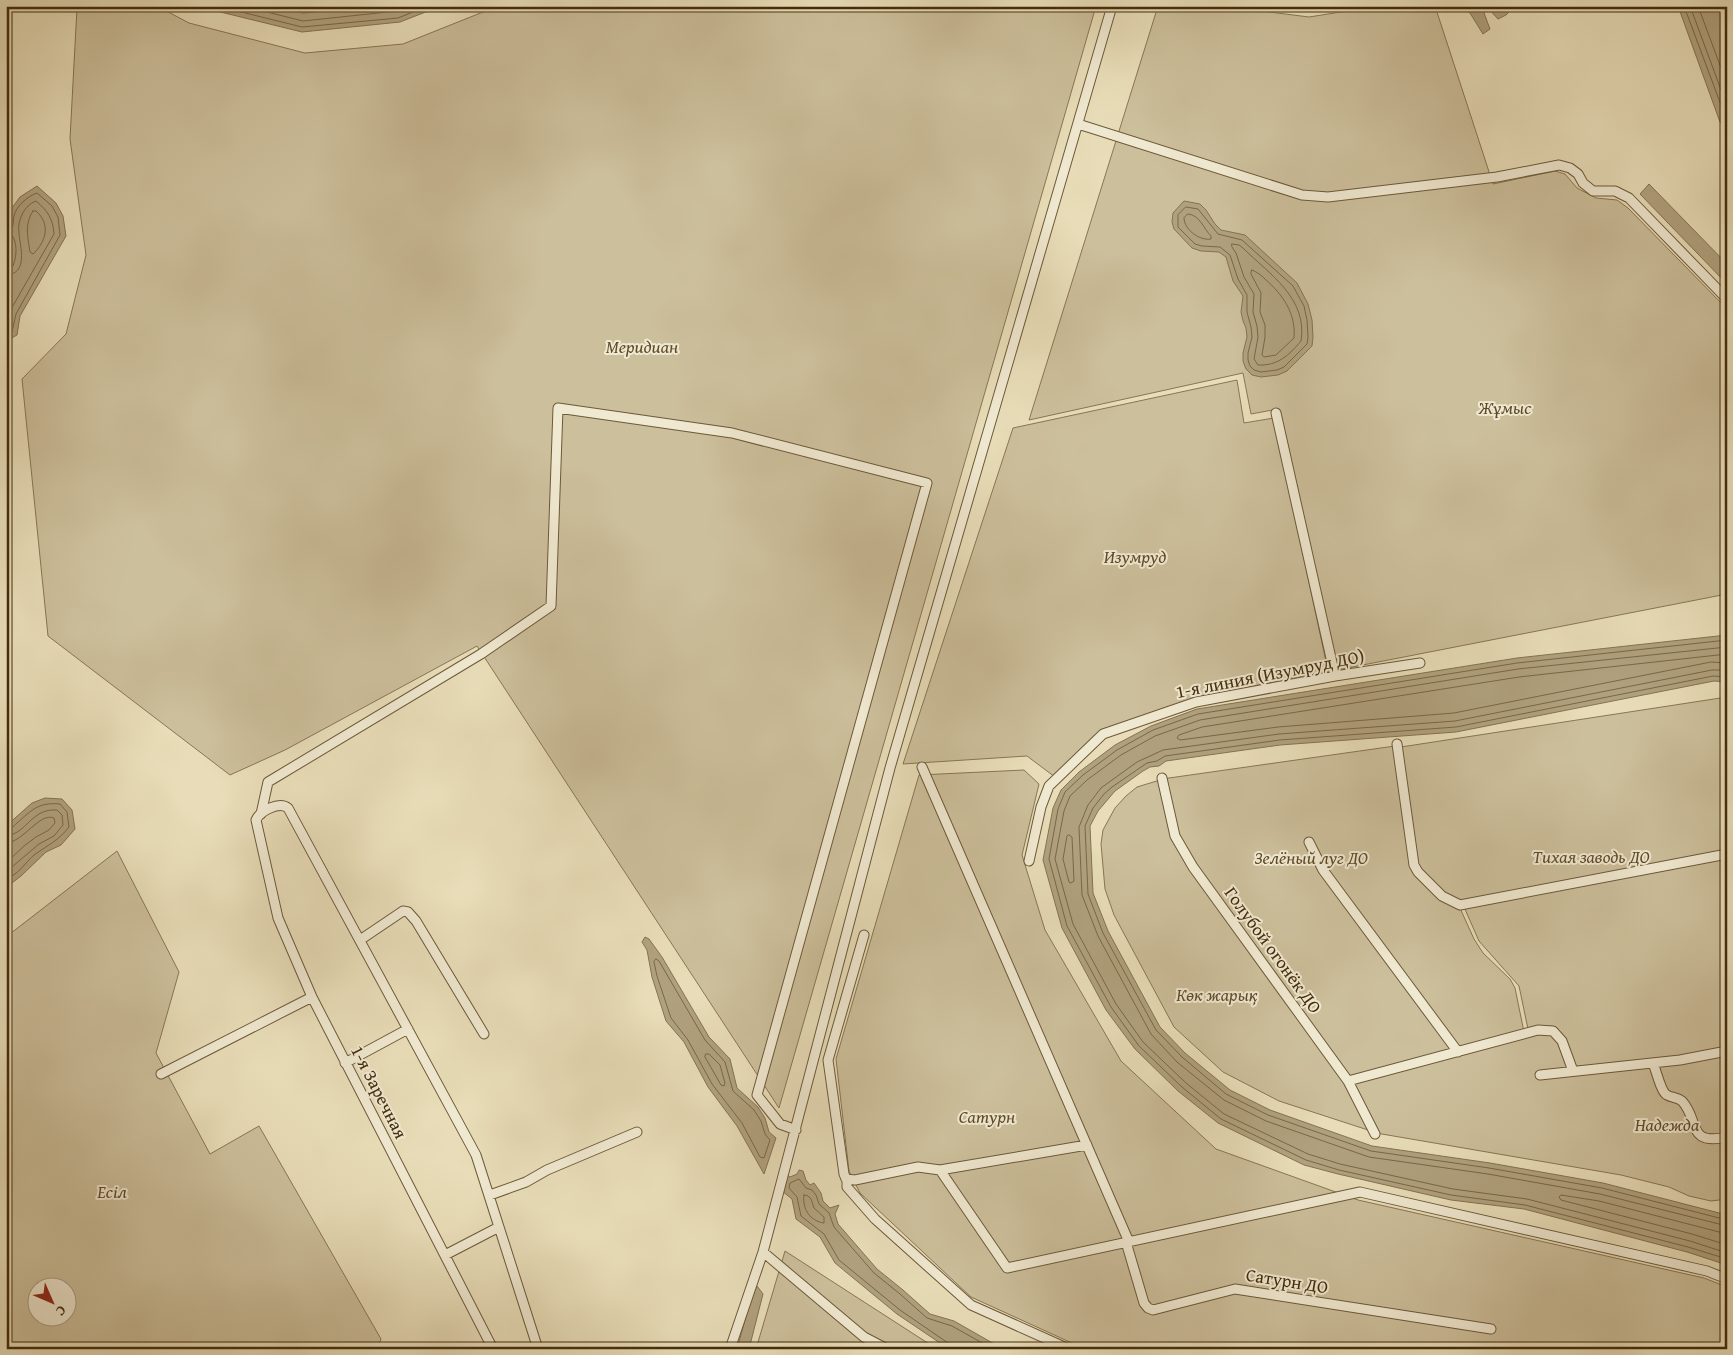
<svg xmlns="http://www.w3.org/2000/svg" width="1733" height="1355" viewBox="0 0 1733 1355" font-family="'Gentium Book Plus',serif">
  <rect width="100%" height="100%" fill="#e8ddb8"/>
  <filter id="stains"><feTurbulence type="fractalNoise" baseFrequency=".004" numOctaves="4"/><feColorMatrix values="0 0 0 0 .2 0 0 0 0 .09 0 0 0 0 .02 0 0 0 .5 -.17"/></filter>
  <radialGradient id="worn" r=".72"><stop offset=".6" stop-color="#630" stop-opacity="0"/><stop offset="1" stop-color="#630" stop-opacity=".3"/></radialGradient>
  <path fill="#ccbf9b" stroke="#887654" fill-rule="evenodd" d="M80 6H157L189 23 305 53 403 44 498 6H1096L779 1108 477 646 285 750 230 775 48 636 22 379 66 334 86 255 70 139 77 8Z
    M1158 6H1222L1309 17 1379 6H1435L1493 184 1555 171 1565 174 1577 188 1596 198 1617 200 1628 208 1727 309V594L1332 671 1278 409 1251 414 1243 373 1029 420Z
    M1237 380 1244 423 1274 418 1328 671 1198 697 1101 731 1055 777 1027 756 903 764 1013 428Z
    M1727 697V1047L1673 1058 1575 1068 1555 1029H1528L1519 986 1479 941 1464 907 1444 893 1420 871 1417 864 1401 747Z
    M1395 746 1412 865 1459 906 1474 939 1483 953 1510 979 1515 988 1524 1032 1350 1079 1194 865 1176 835 1162 779Z
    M1024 770 1039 784 1022 855 1045 930 1121 1061 1216 1149 1358 1200 1704 1278 1727 1287V1349H1085L971 1297 860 1193 849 1171 836 1059 919 775Z
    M1160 780 1174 837 1346 1083 1371 1131 1279 1101 1223 1072 1174 1027 1114 915 1105 889 1101 844 1103 830 1115 808 1126 796 1137 787Z
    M117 851 179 972 156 1053 210 1154 259 1126 381 1339 377 1349H6V937ZM38 1288H68V1318H38Z
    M1537 1033 1551 1034 1558 1042 1570 1075 1727 1054V1199L1711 1201 1689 1196 1669 1187 1621 1175 1376 1133 1352 1083Z
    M785 1251 937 1349H756Z"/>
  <path fill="#b0a17e" stroke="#847351" d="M196 6H441L400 22 302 32Z
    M1449 6H1515L1506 15 1498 19 1487 7 1484 13 1490 29 1483 34 1470 13 1463 9 1455 12Z
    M1678 6H1727V129L1720 122Z
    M1649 184 1727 264V284L1640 194Z
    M37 186 56 203 63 216 66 236 20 316 17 335 6 341V272L11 253 8 235 9 212 20 197Z
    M1184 201 1200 204 1206 210 1215 224 1221 230 1245 235 1297 283 1308 304 1312 320 1313 337 1312 346 1287 371 1278 375 1261 377 1252 375 1246 369 1243 361V353L1247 337 1246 328 1243 321 1241 312 1243 296 1233 281 1226 257 1219 252 1201 251 1192 248 1174 229 1172 222 1173 213Z
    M1727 635V682L1714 681 1456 732 1280 745 1166 761 1159 766 1150 767 1143 771 1115 791 1098 811 1090 826 1093 893 1108 931 1160 1027 1185 1053 1230 1090 1270 1110 1372 1146 1490 1163 1603 1183 1727 1215V1265L1687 1252 1524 1209 1451 1200 1338 1174 1304 1165 1218 1123 1178 1091 1135 1049 1106 1010 1062 928 1043 860 1053 808 1061 790 1079 772 1115 745 1151 726 1197 709 1517 658Z
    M45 798 62 799 72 810 75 829 61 845 46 852 21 876 12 883 6 884V826L32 803Z
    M645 937 649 939 662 957 709 1037 730 1059 737 1088 758 1107 765 1118 769 1132 776 1138 764 1174 737 1126 708 1087 684 1042 666 1021 652 977 647 950 642 942Z
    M799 1170 803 1171 806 1180 810 1185 814 1183 821 1193 823 1201 830 1208 839 1205 835 1214 838 1224 877 1269 903 1290 930 1314 954 1321 1003 1349H950L943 1345 897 1314 835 1263 820 1237 796 1219 792 1199 782 1191 787 1175 790 1177 797 1174Z
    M757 1286 763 1294 749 1349H737L752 1295Z"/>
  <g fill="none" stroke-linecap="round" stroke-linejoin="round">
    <path stroke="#7a6746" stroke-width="1" d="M217 6 302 27 398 18 428 6
      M243 6 303 21 397 11 410 6
      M275 6 303 13 374 6
      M1684 6 1727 121
      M1690 6 1727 106
      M1698 6 1727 84
      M1186 207 1198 209 1218 234 1242 240 1293 286 1304 306 1307 320 1308 337 1307 344 1284 367 1277 370 1261 372 1254 370 1250 366 1248 360V353L1252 337 1251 327 1247 312V295L1238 279 1230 255 1220 247 1202 246 1195 244 1178 227V215Z
      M33 211H36C51 224 46 242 33 254L30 252C28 237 24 225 33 211Z
      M1188 214C1200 215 1203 228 1211 236V239C1200 241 1184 230 1184 218Z
      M1232 244 1239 245 1243 248C1269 274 1308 298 1301 341 1289 355 1278 366 1258 365L1254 359 1258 337 1257 326 1253 312 1254 294 1244 277 1236 253 1232 247Z
      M6 269 13 266C17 255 18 242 10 232 14 226 13 222 14 216 16 206 28 196 37 193L52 206 58 217 60 235 16 314 12 332 6 336
      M1252 270C1257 272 1261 275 1265 279 1283 295 1296 313 1294 338L1276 355 1264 357 1262 355 1265 337V325L1260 312 1261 293 1251 274Z
      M6 275C29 274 20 247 19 233 17 221 24 205 36 201 48 211 53 219 54 234L10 311 6 328
      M1727 640 1517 663 1198 714 1153 730 1117 750 1083 775 1065 792 1058 809 1049 859 1067 926 1111 1007 1139 1046 1182 1087 1221 1119 1306 1160 1339 1170 1451 1195 1525 1205 1688 1247 1727 1259
      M1727 647 1518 669 1200 720 1155 736 1121 755 1087 780 1070 796 1064 811 1055 859 1073 924 1116 1004 1143 1042 1186 1083 1224 1114 1308 1154 1340 1164 1453 1189 1527 1199 1690 1241 1727 1253
      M1727 654 1519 677 1202 727 1179 735 1177 738 1180 740 1278 727 1454 713 1711 662 1727 663
      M1727 670H1712L1455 721 1279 734 1163 750 1137 762 1101 788 1088 805 1079 827 1082 895 1098 936 1151 1034 1177 1062 1224 1100 1266 1121 1369 1157 1488 1174 1600 1194 1727 1226
      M1727 677 1713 676 1456 727 1280 740 1165 756 1157 761 1147 763 1112 787 1104 794 1093 808 1085 826 1088 894 1103 933 1156 1030 1182 1057 1226 1094 1268 1115 1371 1151 1489 1168 1602 1188 1727 1220
      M6 829C11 829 13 827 17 823 32 810 38 802 60 804L67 812 69 827C58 841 48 845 34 855 25 863 18 875 6 879
      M1069 835 1072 837 1074 881 1071 883 1069 882 1063 859 1067 836Z
      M6 836C27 834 31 808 57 810L62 815 63 825 54 836 39 844 6 872
      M6 843C24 842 39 812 54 818L55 823 49 830 36 837 24 846 6 863
      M656 959 659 961 705 1040 725 1062 733 1091 754 1110 761 1121 765 1134 770 1140 764 1158 760 1157 742 1123 712 1084 688 1040 671 1018 657 976 654 962Z
      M706 1054H709L720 1065 725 1083 724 1086 721 1085 705 1057Z
      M804 1195 808 1196 811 1199 814 1208 824 1217V1223C810 1221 802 1209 804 1195Z
      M1727 1234 1599 1201 1561 1195 1559 1197 1561 1200 1692 1234 1727 1245
      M950 1349 948 1343 900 1310 839 1260 824 1234 801 1216 797 1197 789 1188 790 1183 799 1179 806 1188 812 1190 816 1195 819 1204 829 1213 834 1227 874 1273 900 1294 927 1318 952 1326 993 1349"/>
    <g stroke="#6c5938" stroke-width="11">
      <path id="minor" d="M1078 124 1302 195 1328 197 1497 177 1559 165 1570 168 1578 174 1583 183 1593 191H1615L1629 198 1727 299
        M1276 413 1335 676
        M1397 744 1414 865 1418 872 1442 896 1460 905 1727 854
        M922 767 1129 1242
        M1162 778 1175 836 1193 867 1348 1081 1375 1134
        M261 814 268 782 481 654 551 606 558 408 732 433 927 483 757 1095 780 1124 796 1130
        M1309 842 1323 870 1458 1052
        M1029 861 1041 807 1049 786 1103 734 1196 702 1335 676 1420 663
        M864 935 828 1060 844 1174 846 1179 855 1180 918 1167 940 1170 1087 1145
        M360 940 403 911 408 912 416 921 484 1034
        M345 1063 408 1029
        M1653 1063C1656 1070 1661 1092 1667 1095 1672 1098 1677 1097 1682 1101 1700 1120 1686 1146 1727 1137
        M161 1074 312 997
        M1540 1075 1680 1060 1727 1051
        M1348 1081 1538 1030 1553 1031 1562 1041 1573 1071
        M940 1170 1007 1268 1360 1192 1707 1271 1727 1279
        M847 1179V1187L875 1219 971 1305 1069 1349
        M490 1195 526 1182 547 1170 637 1132
        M1126 1242 1144 1303 1148 1308 1153 1310 1235 1289 1491 1329
        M763 1252 864 1337 887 1349
        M445 1255 499 1227
        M493 1349 312 997 278 918 256 820C260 811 279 801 288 808L476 1155 538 1349
        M730 1349 763 1252 890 768 1112 6"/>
    </g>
    <use href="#minor" stroke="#f0e9d1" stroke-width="9"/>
  </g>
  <g text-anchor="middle" stroke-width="4" stroke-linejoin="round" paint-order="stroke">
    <g font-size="18" font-style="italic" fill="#5e4a29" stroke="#f0e9d1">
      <text x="642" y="353">Меридиан</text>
      <text x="1505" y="414">Жұмыс</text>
      <text x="1135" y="563">Изумруд</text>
      <text x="1591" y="863">Тихая заводь ДО</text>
      <text x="1311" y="864">Зелёный луг ДО</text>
      <text x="1217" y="1001">Көк жарық</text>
      <text x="987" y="1123">Сатурн</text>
      <text x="1667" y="1131">Надежда</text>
      <text x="112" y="1198">Есіл</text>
    </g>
    <g font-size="18" fill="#432d0d" stroke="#f0e9d1">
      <text transform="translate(1270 674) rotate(-11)" y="6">1-я линия (Изумруд ДО)</text>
      <text transform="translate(1273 950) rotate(54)" y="6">Голубой огонёк ДО</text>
      <text transform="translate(379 1092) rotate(63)" y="6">1-я Заречная</text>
      <text transform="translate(1287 1281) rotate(9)" y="6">Сатурн ДО</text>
    </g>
  </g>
  <rect width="1733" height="1355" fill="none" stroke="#e8ddb8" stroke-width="25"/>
  <rect x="8" y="8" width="1718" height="1340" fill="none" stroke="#432d0d" stroke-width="2.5"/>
  <rect x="12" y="12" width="1708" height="1330" fill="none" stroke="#432d0d"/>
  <g transform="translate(52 1302) rotate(135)"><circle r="24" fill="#f0e9d1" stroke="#ab9e83"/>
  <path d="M0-4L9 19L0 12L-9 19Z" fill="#8f2418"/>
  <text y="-8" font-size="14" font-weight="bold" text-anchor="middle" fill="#432d0d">С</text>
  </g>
  <rect width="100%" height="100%" filter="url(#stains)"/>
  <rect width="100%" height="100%" fill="url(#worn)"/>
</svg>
